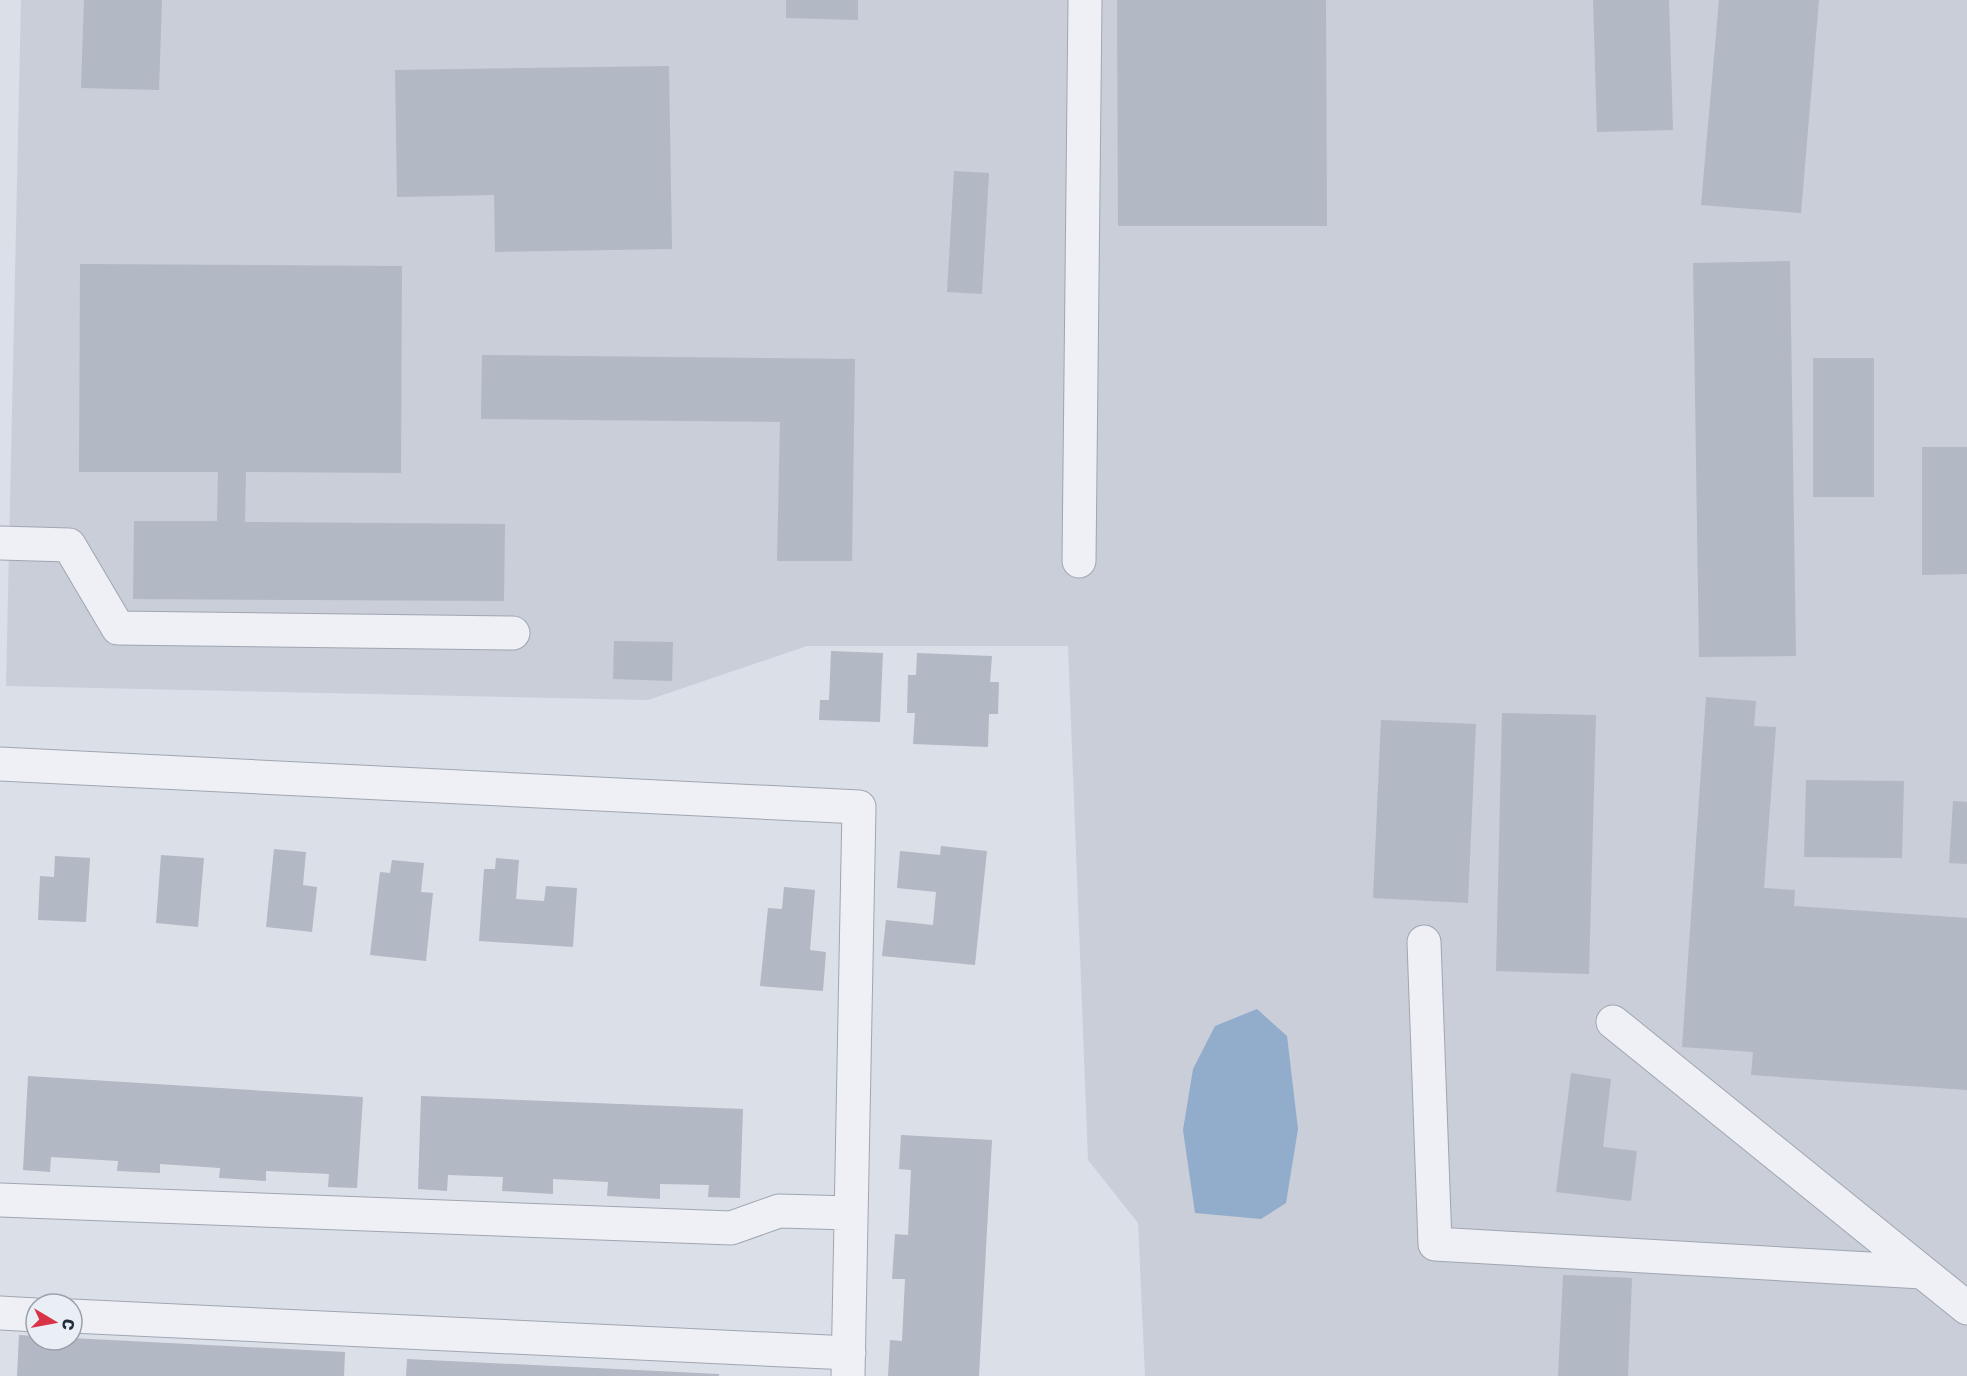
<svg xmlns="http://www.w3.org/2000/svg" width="1967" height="1376" viewBox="0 0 1967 1376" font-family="Rubik,sans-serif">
  <rect width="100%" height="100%" fill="#dbdfe7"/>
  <path fill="#c9ced9" d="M21 0H1967V1376H1145L1138 1223 1088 1160 1068 646H807L648 700 6 686Z"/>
  <path fill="#92accb" d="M1257 1009 1287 1036 1298 1129 1286 1203 1261 1219 1195 1213 1183 1130 1193 1069 1215 1026Z"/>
  <path fill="#b2b8c4" d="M84 0H162L159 90 81 88Z
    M786 0H858V20L786 18Z
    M1117 0H1326L1327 226H1118Z
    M1593 0H1669L1673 130 1597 132Z
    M1719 0H1819L1801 213 1701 205Z
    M669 66 672 249 495 252 494 195 397 197 395 70Z
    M954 171 989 173 982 294 947 292Z
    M1790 261 1796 656 1699 657 1693 263Z
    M80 264 402 266 401 473 246 472 245 522 505 524 504 601 133 599 134 521H217L218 472H79Z
    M482 355 855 359 852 561H777L780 422 481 419Z
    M1813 358H1874V497H1813Z
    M1922 447H1967V574L1922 575Z
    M614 641 673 642 672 681 613 679Z
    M831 651 883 653 880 722 819 720 820 700H829Z
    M917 653 992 656 990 682H999L998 714H989L988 747 913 744 915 713H907L908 675H916Z
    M1706 697 1756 701 1754 726 1776 727 1764 888 1795 890 1794 906 1967 918V1090L1751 1075 1753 1052 1682 1047Z
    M1502 713 1596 715 1589 974 1496 971Z
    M1381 720 1476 724 1468 903 1373 898Z
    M1806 780 1904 781 1902 858 1804 857Z
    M1953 801 1967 802V864L1949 863Z
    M941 846 987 851 975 965 882 956 886 920 933 925 936 892 897 888 900 851 940 855Z
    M274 849 306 852 303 885 317 887 312 932 266 927Z
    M161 855 204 858 198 927 156 923Z
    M55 856 90 858 86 922 38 920 40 876 54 877Z
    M496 858 519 860 516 899 544 901 546 886 577 888 573 947 479 941 484 869H495Z
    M392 860 424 863 421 892 433 893 426 961 370 955 380 872 390 873Z
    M784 887 815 890 810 950 826 952 823 991 760 986 768 908 782 909Z
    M1571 1073 1611 1079 1603 1147 1637 1151 1631 1201 1556 1192Z
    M28 1076 363 1097 357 1188 328 1187 329 1174 266 1171V1181L219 1178 220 1168 160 1164V1173L117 1171 118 1161 51 1157 50 1172 23 1170Z
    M421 1096 743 1109 740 1198 708 1197 709 1185 660 1184V1199L607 1196 608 1182 553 1179V1194L502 1191 503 1177 448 1175 447 1191 418 1189Z
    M901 1135 992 1140 979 1376H888L890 1340 902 1341 905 1279H892L895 1234 908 1235 911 1170 899 1169Z
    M1563 1275 1632 1278 1628 1376H1558Z
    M19 1335 36 1336V1340H72V1338L345 1352 344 1376H17Z
    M407 1359 719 1374V1376H406Z"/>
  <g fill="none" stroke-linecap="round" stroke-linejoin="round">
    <g stroke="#a0a6b1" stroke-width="35">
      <path id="minor" d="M0 543 69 545 118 628 513 633
        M1079 561 1085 0
        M0 764 859 807 848 1376
        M1424 942 1435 1244 1922 1272
        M1613 1022 1967 1308
        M0 1200 731 1228 779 1211 851 1213
        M0 1313 36 1315
        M72 1316 849 1353"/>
    </g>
    <use href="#minor" stroke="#eef0f5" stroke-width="33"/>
  </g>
  <g transform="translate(54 1322) rotate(100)"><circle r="28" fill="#eaeef5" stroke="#9ba1ac" stroke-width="1.5"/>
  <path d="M0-4.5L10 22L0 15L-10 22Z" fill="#d93347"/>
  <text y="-9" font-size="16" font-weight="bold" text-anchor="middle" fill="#242d3e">С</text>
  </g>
</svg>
